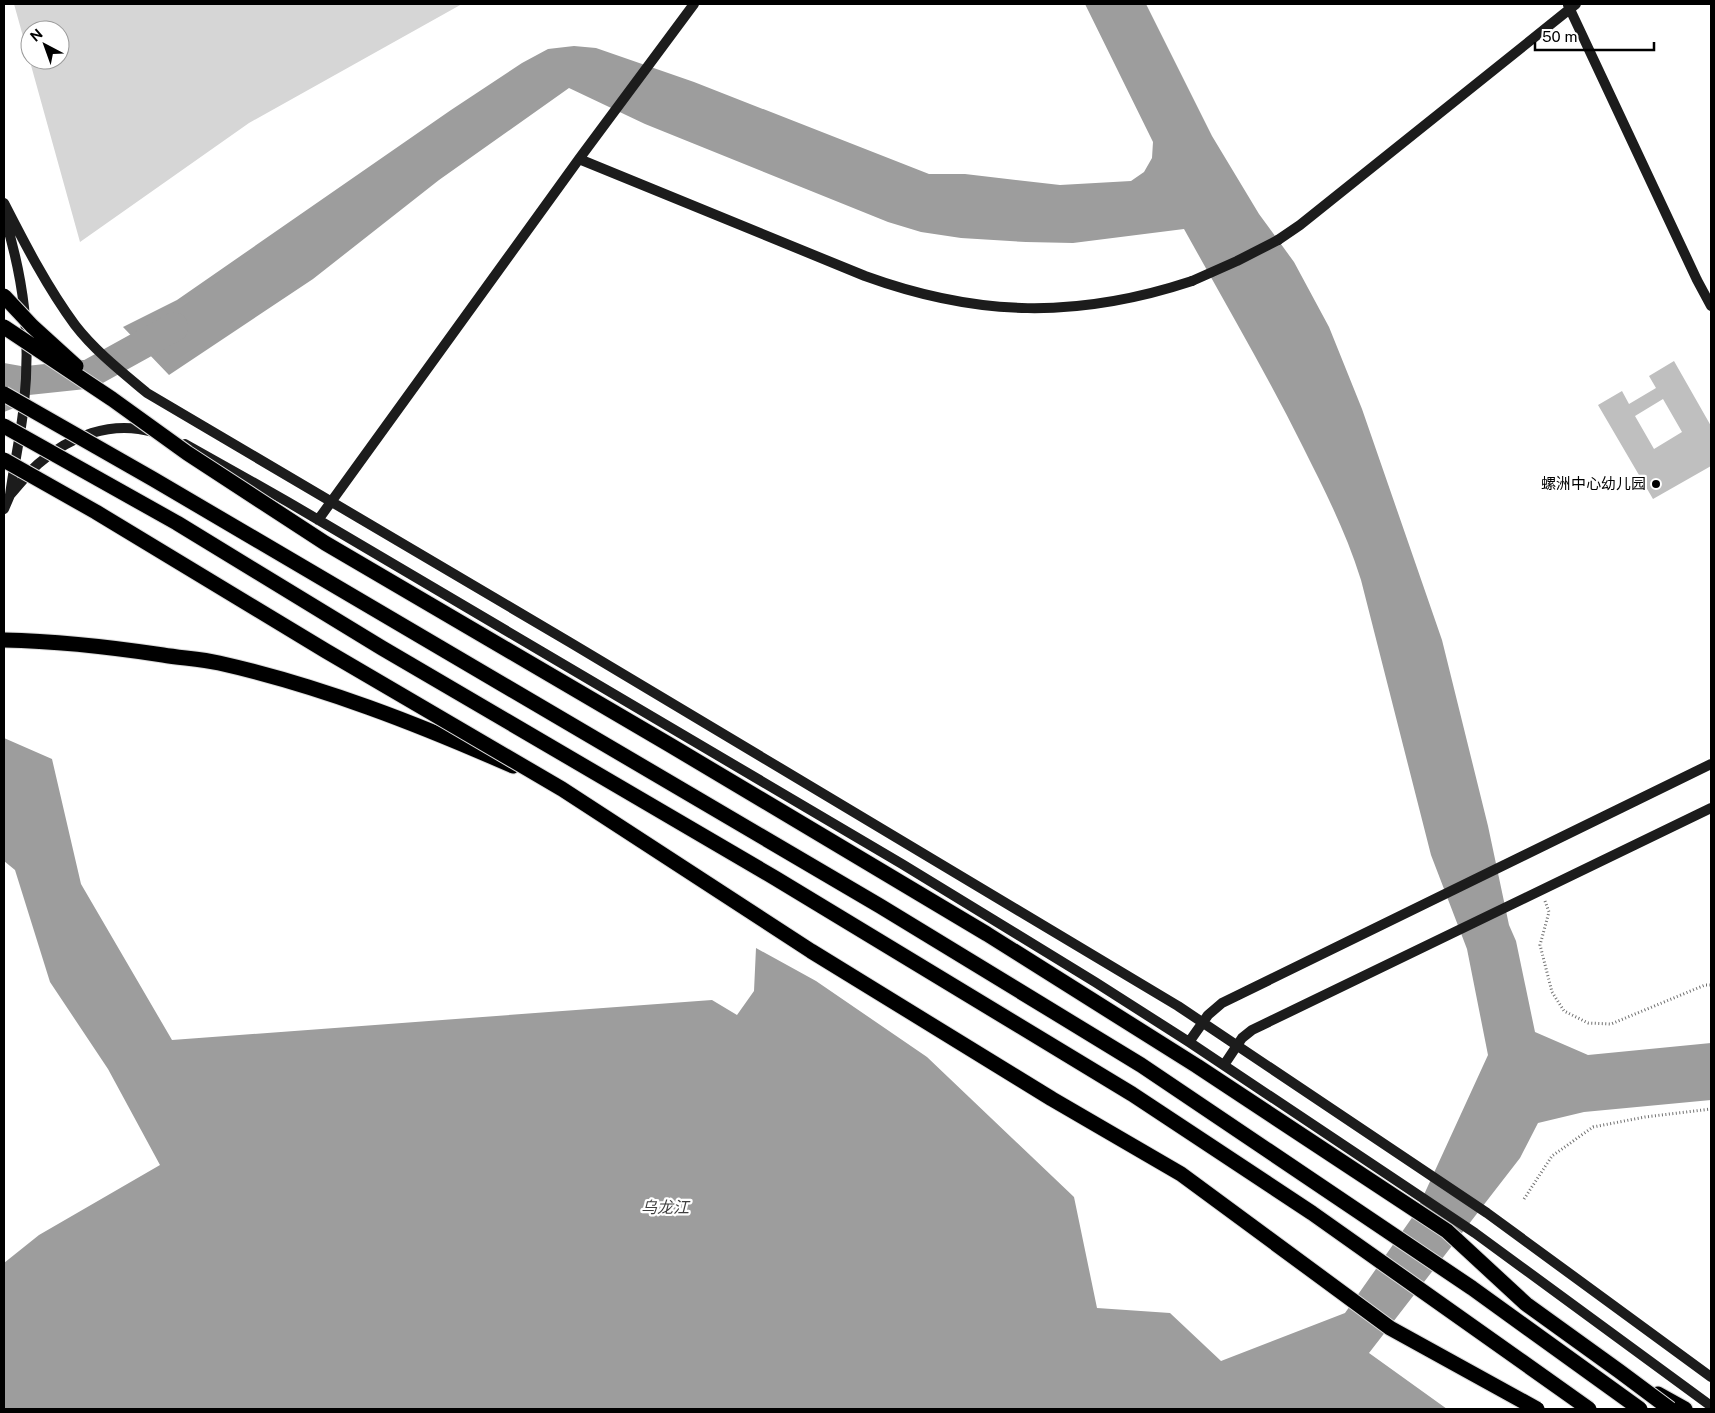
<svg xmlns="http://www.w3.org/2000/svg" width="1715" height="1413" viewBox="0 0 1715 1413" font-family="'Public Sans','Noto Sans SC',sans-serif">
  <rect width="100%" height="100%" fill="#fff"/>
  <path fill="#d6d6d6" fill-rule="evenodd" d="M14 4H462L249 123 80 242ZM30 30H60V60H30Z"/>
  <path fill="#9d9d9d" d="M1085 4H1146L1212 136 1259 214 1294 262 1329 327 1362 409 1442 640 1488 826 1509 925 1516 941 1535 1032 1588 1055 1711 1043V1100L1584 1112 1538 1123 1520 1158 1369 1353 1447 1409H4V1263L39 1235 160 1165 108 1069 50 982 15 870 4 861V738L52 759 81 884 172 1040 712 1000 737 1015 754 991 756 948 816 981 927 1057 1074 1197 1097 1308 1170 1313 1221 1361 1345 1313 1416 1212 1488 1055 1467 949 1431 855 1361 580C1346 532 1325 491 1303 447 1266 373 1224 301 1184 229L1073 243 1026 242 961 238 921 232 888 222 645 124 569 88 439 180 313 279 169 375 123 327 177 300 451 110 522 63 548 49 574 46 596 48 694 82 929 174H965L1060 185 1131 181 1144 172 1152 158 1153 142Z
    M4 363 21 366 29 402 4 412Z"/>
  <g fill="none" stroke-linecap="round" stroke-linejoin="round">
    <path stroke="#9d9d9d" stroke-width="29" d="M4 383 89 374 174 327"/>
  </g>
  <path fill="#bfbfbf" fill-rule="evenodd" d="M1674 361 1711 426V466L1653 499 1598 405 1622 391 1629 404 1656 388 1649 376ZM1663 399 1682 432 1654 449 1635 416Z"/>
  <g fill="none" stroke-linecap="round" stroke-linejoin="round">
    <g stroke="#dbdbdb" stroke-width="17">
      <path id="highway" d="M4 640C57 641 110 647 163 655 181 658 201 659 219 663 321 686 418 724 513 766
        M1658 1394 1685 1409"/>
    </g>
    <path stroke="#717171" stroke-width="3" stroke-dasharray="1 2.5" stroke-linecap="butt" d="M1545 901 1549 912 1540 945 1552 992 1564 1011 1588 1023 1611 1024 1705 985H1711
      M1524 1199 1552 1156 1593 1127 1645 1117 1711 1109"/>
    <path stroke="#1c1c1c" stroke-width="10" d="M1568 5 1697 280 1711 306
      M579 159 865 276C978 317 1077 319 1192 281
      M4 203C25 244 47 287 75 325 95 351 122 372 147 393L571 643 1178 1006 1487 1213 1711 1377
      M4 215C24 280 31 336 24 404 21 434 14 465 10 495L4 509
      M1278 240 1300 225 1576 4
      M185 444 288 502 902 864 1095 982 1189 1042 1475 1233 1711 1406
      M10 495C19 485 28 473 38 464 70 436 111 420 153 432
      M318 520 579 159 694 4
      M1189 1042 1208 1015 1222 1003 1711 764
      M1224 1065 1242 1038 1252 1030 1711 808"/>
    <use href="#highway" stroke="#000" stroke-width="15"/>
    <g stroke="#dbdbdb" stroke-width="17" stroke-linecap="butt">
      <path id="highway-bridge" d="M4 296 32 326 76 366
        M4 327 112 399 187 453 325 543 670 745 987 934 1197 1066 1447 1231 1526 1304 1619 1371 1670 1409
        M4 394 153 479 880 906 1141 1065 1472 1288 1640 1409
        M4 426 177 523 382 648 775 878 1132 1094 1312 1213 1589 1409
        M4 460 96 512 326 651 562 789 811 951 1052 1099 1181 1174 1390 1328 1537 1409"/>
    </g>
    <path stroke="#1c1c1c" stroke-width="10" d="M1192 281 1237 261 1278 240"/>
    <use href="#highway-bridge" stroke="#000" stroke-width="15"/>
  </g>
  <circle fill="#000" stroke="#fff" stroke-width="2" cx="1656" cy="484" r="5"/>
  <g text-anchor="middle" stroke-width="4.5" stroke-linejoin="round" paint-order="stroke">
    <g font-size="15" fill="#000" stroke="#fff" text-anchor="end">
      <text x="1646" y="489">螺洲中心幼儿园</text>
    </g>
    <g font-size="16" font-style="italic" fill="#3e3e3e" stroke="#fff">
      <text x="665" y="1213">乌龙江</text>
    </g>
  </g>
  <rect width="1715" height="1413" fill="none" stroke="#000000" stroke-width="10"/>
  <g transform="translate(45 45) rotate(319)"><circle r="24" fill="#ffffff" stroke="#999999"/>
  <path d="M0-4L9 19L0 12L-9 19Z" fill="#000000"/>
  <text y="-8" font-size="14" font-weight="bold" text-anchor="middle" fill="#000000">N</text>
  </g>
  <path d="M1535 42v8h119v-8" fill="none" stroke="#000000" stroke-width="2.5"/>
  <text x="1542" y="42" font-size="15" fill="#000000" stroke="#ffffff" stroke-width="4" paint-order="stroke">50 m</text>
</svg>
